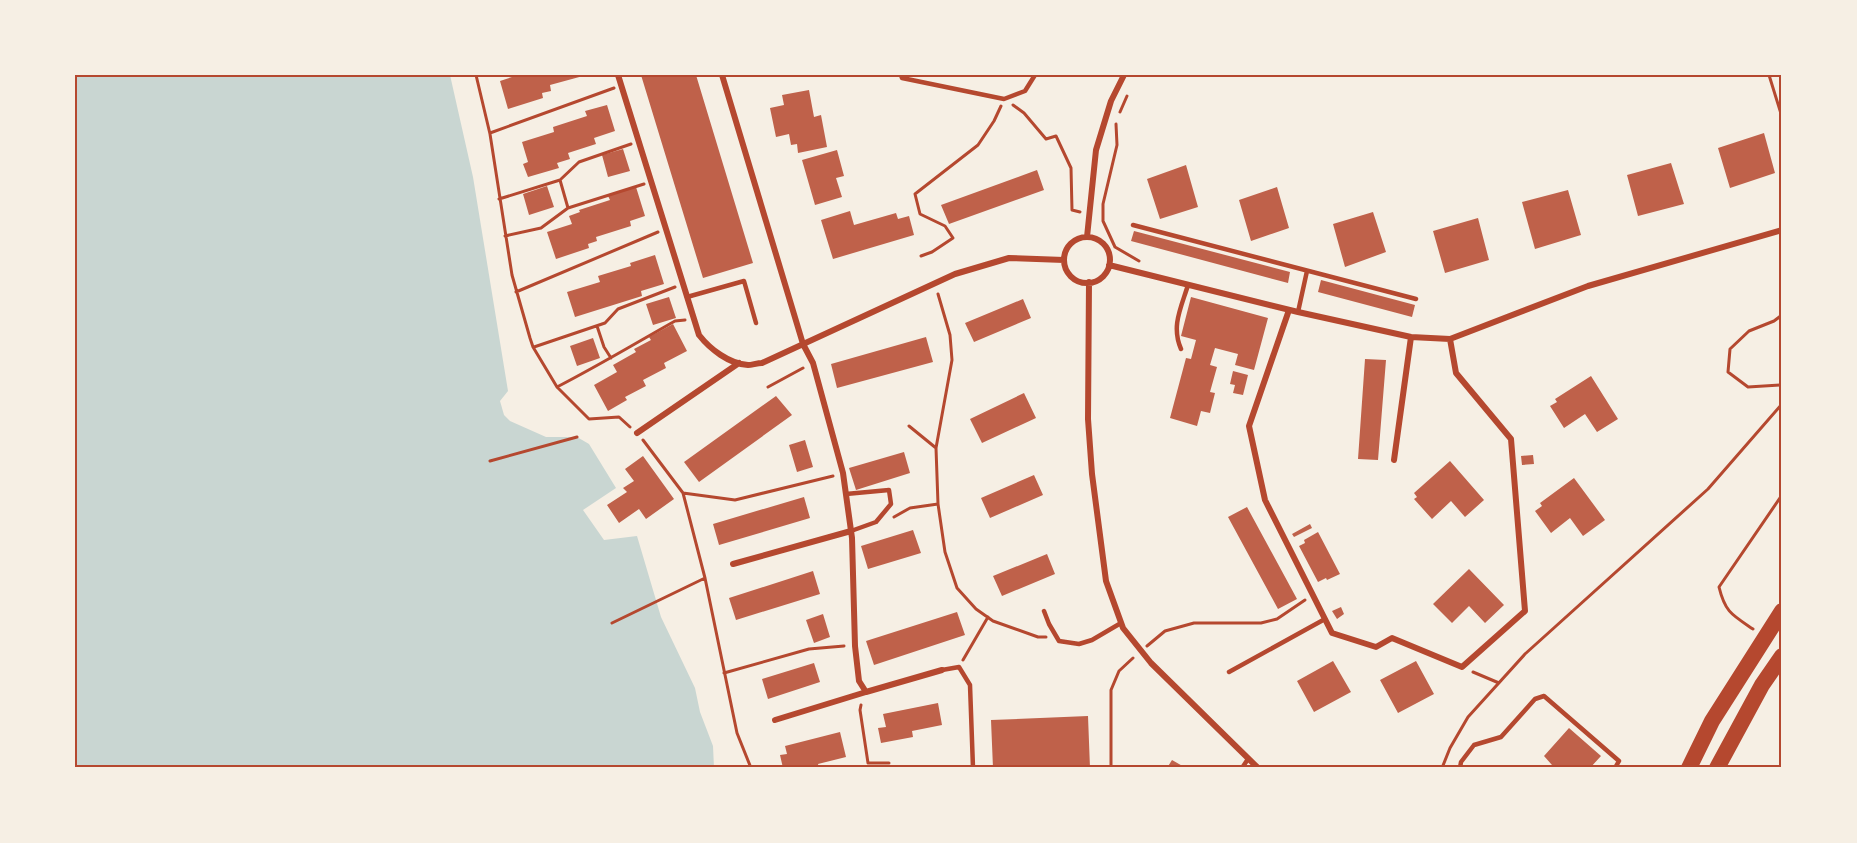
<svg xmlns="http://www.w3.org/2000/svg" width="1857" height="843" viewBox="0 0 1857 843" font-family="'Titillium Web',sans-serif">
  <rect width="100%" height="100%" fill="#f6efe4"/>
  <path fill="#c9d6d2" d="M75 75H450L473 177 508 391 500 401 504 415 510 421 546 437H577L589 444 616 488 583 510 604 540 637 536 661 617 695 688 700 712 713 746 714 768H75Z"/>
  <path fill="#bf614a" d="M518 75H583V76L550 85 551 91 542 93 543 98 508 109 500 81Z
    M641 75H696L753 263 703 278Z
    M809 90 814 117 821 115 827 147 798 153 797 144 791 145 789 134 776 137 770 108 784 105 782 95Z
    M607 105 615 131 594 138 596 144 568 153 570 159 557 163 559 168 528 177 523 164 528 162 522 142 554 132 553 127 587 116 585 111Z
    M1764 133 1775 173 1730 188 1718 148Z
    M623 149 630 171 608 177 602 155Z
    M837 150 844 176 836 178 842 197 815 205 802 160Z
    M1671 163 1684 204 1638 216 1627 175Z
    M1186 165 1198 207 1160 219 1147 179Z
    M1037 170 1044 190 949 224 941 205Z
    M547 186 554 207 529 215 523 194Z
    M636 187 645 216 630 221 631 226 596 237 597 241 588 244 589 248 556 259 547 232 572 224 569 216 580 212 579 210 610 200 608 196Z
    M1277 187 1289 228 1251 241 1239 200Z
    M1568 190 1581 235 1535 249 1522 202Z
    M850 211 854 225 896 213 898 219 909 216 914 235 833 259 821 220Z
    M1373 212 1386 252 1345 267 1333 224Z
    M1478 218 1489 260 1445 273 1433 231Z
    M1134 231 1290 272 1288 283 1131 241Z
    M655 255 664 284 641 291 642 296 575 317 567 292 600 282 598 276 631 266 630 263Z
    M1321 280 1415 305 1412 317 1318 292Z
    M669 297 676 318 653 325 646 304Z
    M1191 297 1268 318 1254 370 1235 365 1238 354 1215 348 1210 365 1217 367 1210 392 1215 393 1210 413 1201 411 1197 426 1170 418 1186 358 1191 359 1196 340 1181 336Z
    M1023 299 1031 318 974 342 965 323Z
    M673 324 687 351 664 363 666 368 643 380 646 386 625 397 627 400 608 411 594 385 617 372 613 365 636 352 634 349 651 340 649 337Z
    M926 337 933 362 837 388 831 364Z
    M593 338 600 358 577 366 570 346Z
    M1365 359 1386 360 1378 460 1358 459Z
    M1233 371 1248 375 1243 395 1233 393 1235 385 1230 384Z
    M1591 376 1618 419 1597 432 1585 414 1564 428 1550 406 1557 402 1555 399Z
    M1024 393 1036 418 982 443 970 419Z
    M776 396 792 415 699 482 684 462Z
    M805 440 813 467 797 472 789 445Z
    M904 452 910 473 856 490 849 468Z
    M1533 455 1534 464 1522 465 1521 456Z
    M643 456 674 499 646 519 639 509 619 523 607 505 627 492 623 488 634 481 625 469Z
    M1450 461 1484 500 1465 517 1451 501 1432 519 1414 499 1417 497 1414 493Z
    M1034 475 1043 495 990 518 981 498Z
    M1574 478 1605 520 1583 536 1570 518 1551 533 1535 511 1542 506 1540 503Z
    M804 497 810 518 719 545 713 524Z
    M1247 507 1297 599 1278 609 1228 517Z
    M1310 524 1312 528 1294 537 1292 534Z
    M913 530 921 553 868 569 861 546Z
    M1318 532 1340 574 1327 580 1326 578 1318 582 1299 546 1305 543 1304 540Z
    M1047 554 1055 574 1002 596 993 576Z
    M1469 569 1504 605 1485 623 1469 606 1452 623 1433 604Z
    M813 571 820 594 736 620 729 598Z
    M1341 607 1344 614 1337 619 1332 611Z
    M957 612 965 635 874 665 866 641Z
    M823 614 830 637 814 643 806 620Z
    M1333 661 1351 692 1314 712 1297 681Z
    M1416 661 1434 694 1398 713 1380 680Z
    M814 663 820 682 768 699 762 679Z
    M938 703 942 725 912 731 913 737 881 743 878 728 886 727 883 714Z
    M1088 716 1090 768H993L991 720Z
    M1569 728 1601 756 1590 768H1550L1552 765 1544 756Z
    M840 732 846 757 818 764 819 768H783L780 755 787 754 785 746Z
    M1172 760 1186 768H1167Z"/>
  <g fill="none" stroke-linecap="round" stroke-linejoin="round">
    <path stroke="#b5482f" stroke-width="3" d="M476 75 490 134 512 275 530 338 533 347 557 387 589 419 619 417 630 427
      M1769 75 1782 117
      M1013 105 1024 113 1046 139 1056 136 1071 168 1072 210 1080 212
      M1120 112 1127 96
      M1116 124 1117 145 1103 204V221L1115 247 1139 261
      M490 133 614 88
      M560 180 568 208
      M499 199 560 180 579 162 631 144
      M505 236 541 228 568 208 644 184
      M921 256 932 252 953 238 945 226 920 214 915 194 978 145 994 121 1001 106
      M516 292 658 232
      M938 294 950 335 952 360 936 448 938 504 945 552 957 588 976 609 993 621 1038 637H1046
      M1782 315 1774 321 1749 331 1730 349 1728 372 1748 387 1782 385
      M597 326 604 347 611 358
      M534 347 605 323 618 309 675 287
      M557 387C598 366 636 343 675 321L685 320
      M768 387 803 368
      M909 426 936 448
      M643 440 683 493 705 578 737 733 751 768
      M490 461 577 437
      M683 493 735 500 833 476
      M894 517 910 508 938 504
      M612 623 705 578
      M1753 629C1732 615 1725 612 1719 587L1782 495
      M1147 646 1165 631 1194 623H1261L1277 619 1305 600
      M963 660 988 617
      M1473 672 1499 683
      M724 673 809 649 844 646
      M861 705 860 710 868 763H889
      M1111 768V690L1119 671 1133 658
      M1442 768 1450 748 1468 717 1525 654 1708 489 1782 404"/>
    <path stroke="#b5482f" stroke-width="4.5" d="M901 75 902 78 1004 99 1025 91 1035 75
      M1133 225 1416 299
      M687 297 744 281 756 323
      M1298 312 1307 271
      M1181 349C1171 326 1181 308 1188 285
      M846 494 889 490 891 504 876 522 851 531
      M1044 611 1049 624 1059 641 1079 644 1092 640 1121 623
      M942 670 959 667 970 685 973 768
      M1229 672 1325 619
      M1242 768 1248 759
      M1460 768 1461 762 1474 745 1501 737 1535 699 1544 696 1619 761 1615 768"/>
    <path stroke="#b5482f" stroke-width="6" d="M618 75 699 335C710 349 729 364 748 365 752 365 757 363 762 363L955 274 1009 258 1064 260
      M722 75 803 344 813 363 843 473 852 538 855 646 859 681 866 692 942 670
      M1087 237 1096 150 1111 101 1124 75
      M1064 260a23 23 0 1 1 46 0a23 23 0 1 1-46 0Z
      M1109 265 1298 312 1411 337 1450 339 1588 286 1782 230
      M1089 282 1088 419 1092 474 1106 581 1123 628 1151 663 1258 768
      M1289 310 1249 426 1265 500 1332 633 1376 647 1392 638 1462 667 1525 611 1511 439 1456 373 1450 339
      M637 433 739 363
      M1394 460 1411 337
      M733 564 851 531
      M775 720 866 692"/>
    <path stroke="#b5482f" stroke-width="16" d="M1689 768 1712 721 1782 611
      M1717 768 1762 685 1782 656"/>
  </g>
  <rect width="1857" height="843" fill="none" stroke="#f6efe4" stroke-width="153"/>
  <rect x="76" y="76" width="1704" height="690" fill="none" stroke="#b5482f" stroke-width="2"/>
</svg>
